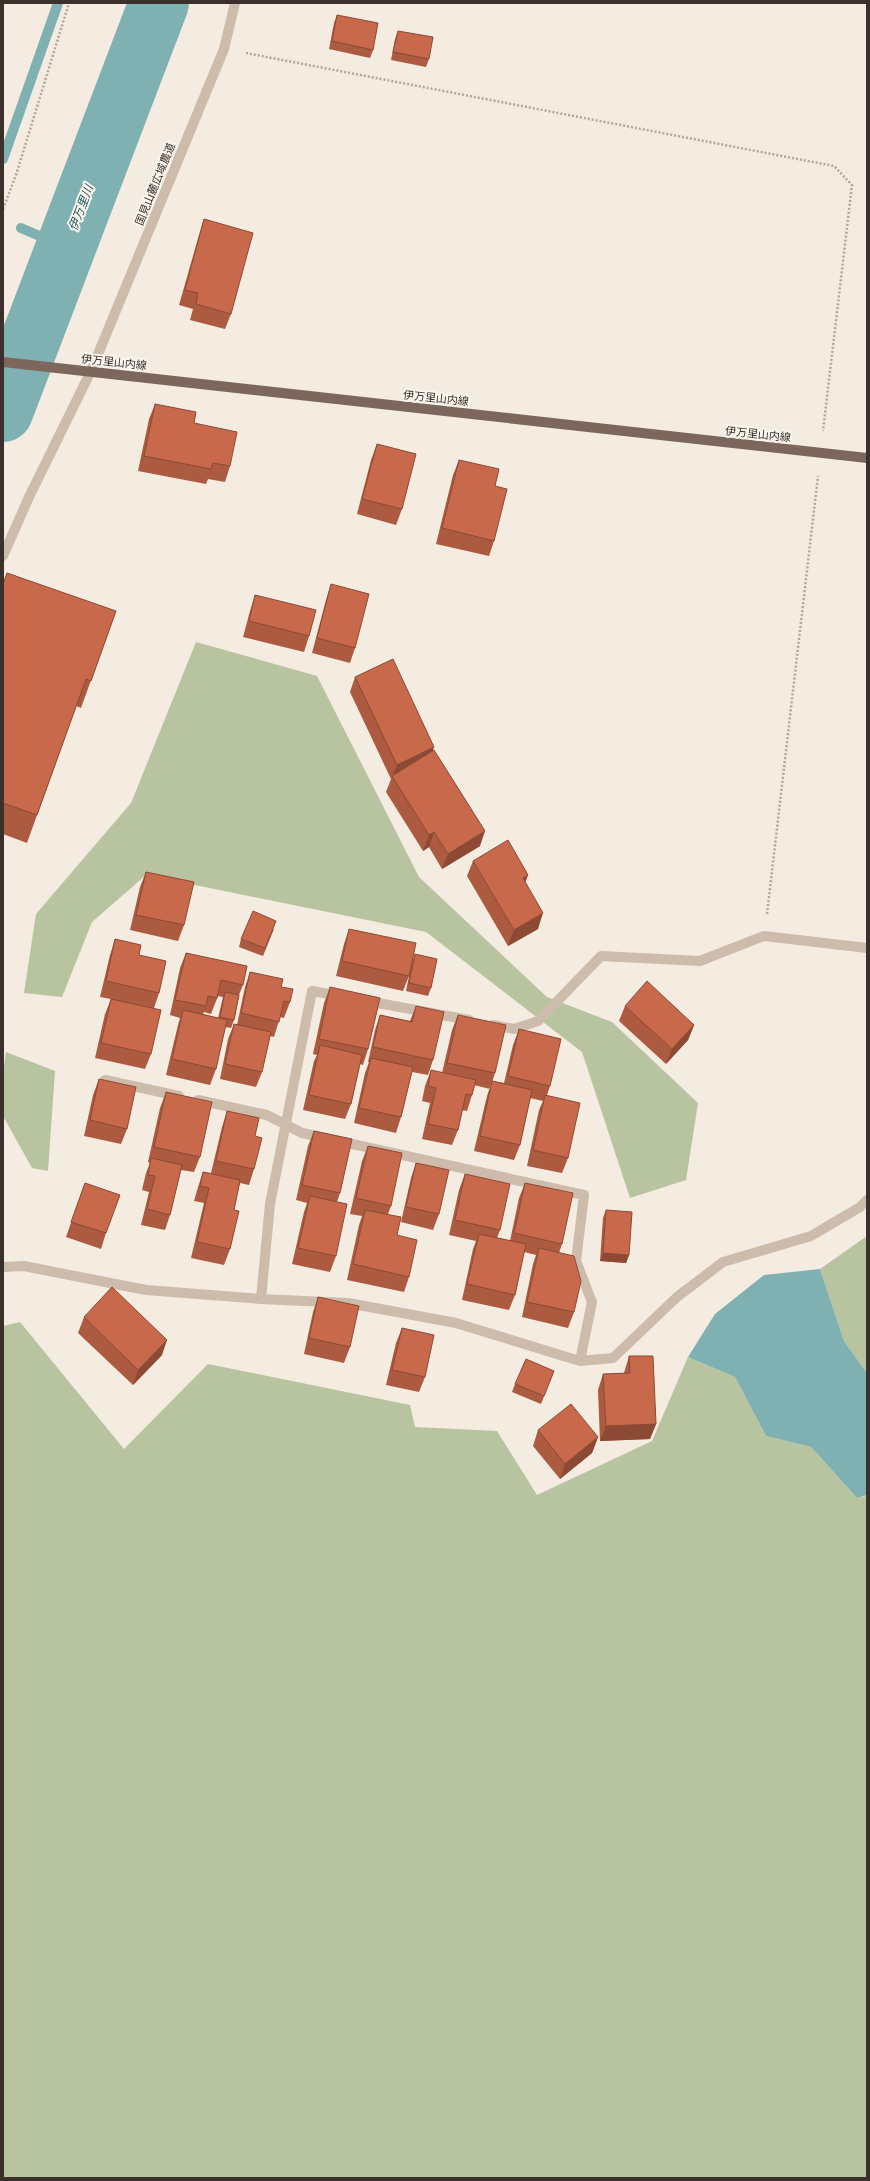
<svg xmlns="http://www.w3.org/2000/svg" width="870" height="2181" viewBox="0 0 870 2181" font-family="Commissioner,'Noto Sans JP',sans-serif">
  <rect width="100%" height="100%" fill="#f4ebe1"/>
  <path fill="#b8c4a0" d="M196 642 317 676 419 877 547 997 612 1022 698 1103 686 1180 630 1198 582 1052 426 932 146 875 92 922 62 997 24 993 36 914 131 803Z
    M6 1052 55 1071 48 1171 32 1168 3 1116V1073Z
    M867 1236V1373L844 1341 820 1269Z
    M20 1322 124 1449 208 1364 410 1405 415 1427 497 1431 537 1495 652 1441 688 1357 735 1377 766 1436 811 1447 857 1498 867 1496V2178H3V1326Z"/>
  <path fill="#7fb0b2" d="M820 1269 844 1341 867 1373V1495L857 1498 811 1447 766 1436 735 1377 688 1357 715 1314 764 1275Z"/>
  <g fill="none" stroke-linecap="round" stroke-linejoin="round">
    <path stroke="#7fb0b2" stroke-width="10" d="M3 159 58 3
      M21 228 65 247"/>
    <path stroke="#7fb0b2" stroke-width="60" d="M3 412 159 3"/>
    <path stroke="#b9a596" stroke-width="2.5" stroke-dasharray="2 2" stroke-linecap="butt" d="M246 53 834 166 852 185 823 431
      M3 209 16 175 69 3
      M767 914 818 476"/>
    <path stroke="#cdbbac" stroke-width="10" d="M3 556 29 497 91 371 224 49 235 3
      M367 1001 469 1020
      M493 1025 514 1029 538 1021 601 956 700 961 764 936 867 948
      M105 1080 179 1096
      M198 1100 267 1115 302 1133 584 1195 576 1261 592 1302 580 1361
      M3 1267 24 1266 146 1290 261 1299 348 1303 456 1323 580 1361 613 1358 677 1297 723 1262 811 1236 860 1207 867 1200
      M261 1299 270 1204 312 991 341 996"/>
    <path stroke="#7d675c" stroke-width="10" d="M3 362 867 458"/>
  </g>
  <path fill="#ac5a40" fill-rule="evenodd" d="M337 15 373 50 370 58 329 49 334 23Z
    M398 31 429 59 426 67 391 60 395 39Z
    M204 219 231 314 225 329 190 320 193 309 179 305 199 235Z
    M155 404 194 423 230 466 225 482 208 479 206 484 138 471 149 419Z
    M377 444 402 509 396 525 357 514 371 460Z
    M459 460 495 486 494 541 489 556 436 544 453 475Z
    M3 583 116 611 81 708 76 706 27 843 3 834Z
    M331 584 355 648 350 663 312 653 326 600Z
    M255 595 309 636 304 652 243 637 250 611Z
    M355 677 433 750 480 846 442 869 429 847 423 851 386 792 391 779 350 692Z
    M473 861 528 875 525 883 538 929 508 946 467 876Z
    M146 872 184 925 178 941 130 930 140 887Z
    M274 929 263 956 239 947 241 939Z
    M349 929 409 976 403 991 336 976 344 944Z
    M115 939 139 955 159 993 154 1008 151 1054 145 1069 95 1058 105 1014 111 999 100 997 110 955Z
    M186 953 243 985 239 995 234 1020 231 1028 225 1027 216 1069 210 1085 166 1075 178 1025 180 1018 170 1015 180 968ZM218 996 223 997 218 1018 203 1014 204 1012 211 1014Z
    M415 954 431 988 428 996 406 991 412 962Z
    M250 972 281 987 290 1002 284 1018 280 1017 274 1037 270 1036 262 1072 256 1087 220 1079 228 1039 234 1024 237 1025 245 987Z
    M330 987 368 1049 363 1065 360 1064 351 1104 345 1119 303 1110 314 1061 317 1055 313 1054 324 1003Z
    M416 1006 433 1060 428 1075 412 1072 401 1117 396 1133 354 1123 365 1073 369 1062H368L375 1030 380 1015 410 1021Z
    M625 1006 694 1025 688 1040 666 1064 619 1021Z
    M458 1015 495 1073 490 1089 474 1085 472 1095 467 1111 462 1110 458 1130 452 1145 422 1139 430 1103 422 1101 425 1086 431 1070 442 1073 452 1030Z
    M519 1029 550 1086 547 1095 568 1158 562 1173 527 1166 539 1110 543 1101 530 1098 520 1145 514 1160 474 1151 487 1096 492 1081 504 1083 513 1045Z
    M99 1079 127 1129 121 1144 84 1136 93 1095Z
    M166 1092 200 1157 194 1172 181 1170 170 1215 165 1230 141 1225 149 1192 142 1190 146 1173 150 1163 148 1162 160 1108Z
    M227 1111 255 1136 254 1169 249 1185 240 1183 234 1210 230 1249 224 1265 191 1258 204 1203 194 1201 198 1187 203 1172 211 1173 222 1127Z
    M314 1131 340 1193 337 1202 336 1256 330 1272 292 1264 304 1212 307 1203 296 1200 308 1146Z
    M368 1146 391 1206 388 1214 397 1235 409 1277 404 1292 347 1280 359 1225 362 1216 350 1214 362 1161Z
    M416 1163 439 1214 433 1230 401 1222 411 1178Z
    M465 1174 500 1230 497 1238 510 1241 519 1198 525 1183 562 1244 559 1253 574 1312 568 1328 522 1317 533 1264 536 1255 524 1252 515 1295 509 1310 462 1300 473 1249 476 1241 449 1235 459 1190Z
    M85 1183 106 1233 101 1249 66 1237Z
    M606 1210 629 1255 626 1263 600 1261 603 1218Z
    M318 1297 350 1347 344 1363 304 1354 313 1312Z
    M84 1317 162 1355 133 1385 78 1333Z
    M402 1328 425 1377 419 1392 386 1385 396 1343Z
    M629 1356 656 1424 650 1439 600 1441 598 1390 603 1374 624 1373Z
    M551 1379 541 1404 512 1392 515 1384Z
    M538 1430 598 1437 592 1453 560 1479 533 1446Z"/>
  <path fill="#8c4a34" d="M434 747 429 762 392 777 397 765Z
    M485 831 480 846 442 869 448 854Z
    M434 832 429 847 423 851 429 835Z
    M528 875 522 890 523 878Z
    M543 913 538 929 508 946 514 930Z
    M694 1025 688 1040 666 1064 672 1049Z
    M603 1253 629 1255 626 1263 600 1261Z
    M167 1340 162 1355 133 1385 138 1370Z
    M656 1424 650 1439 600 1441 606 1426Z
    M598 1437 592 1453 560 1479 565 1464Z"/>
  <path fill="#c8694b" stroke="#8c4a34" d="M337 15 378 23 373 50 332 41Z
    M398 31 433 37 429 59 393 52Z
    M204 219 253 233 231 314 196 304 198 293 185 290Z
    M155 404 196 412 194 423 237 432 230 466 213 463 211 469 144 456Z
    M377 444 416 454 402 509 362 499Z
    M459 460 499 469 495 486 507 489 494 541 442 528Z
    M7 573 116 611 91 681 86 679 37 815 3 803V584Z
    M331 584 369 594 355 648 317 638Z
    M255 595 316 610 309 636 249 621Z
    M393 659 434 747 397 765 355 677Z
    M434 750 485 831 448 854 434 832 429 835 392 776Z
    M508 840 528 875 523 878 543 913 514 930 473 861Z
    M146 872 194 882 184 925 136 915Z
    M253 911 276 921 265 948 241 939Z
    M349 929 416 943 409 976 342 961Z
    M115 939 141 945 139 955 166 961 159 993 106 981Z
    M186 953 247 966 243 985 221 980 217 998 208 996 206 1006 175 1000Z
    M415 954 437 959 431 988 409 983Z
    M250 972 283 979 281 987 293 989 290 1002 284 1001 279 1022 241 1013Z
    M647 981 694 1025 672 1049 625 1006Z
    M330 987 380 998 368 1049 319 1039Z
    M225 992 239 995 234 1020 220 1017Z
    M111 999 161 1010 151 1054 101 1043Z
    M416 1006 444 1012 433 1060 373 1047 380 1015 412 1022Z
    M183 1010 227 1020 216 1069 172 1059Z
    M458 1015 506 1025 495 1073 447 1063Z
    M234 1024 271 1032 262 1072 225 1064Z
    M519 1029 561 1039 550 1086 508 1076Z
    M320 1045 362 1055 351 1104 309 1095Z
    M371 1058 413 1067 401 1117 359 1108Z
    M431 1070 476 1080 472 1095 466 1094 458 1130 428 1124 436 1088 428 1086Z
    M99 1079 136 1087 127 1129 90 1120Z
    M492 1081 532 1090 520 1145 480 1136Z
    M166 1092 212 1102 200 1157 154 1147Z
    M545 1095 580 1103 568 1158 533 1150Z
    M227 1111 259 1118 255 1136 262 1138 254 1169 216 1161Z
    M314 1131 352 1139 340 1193 302 1185Z
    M368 1146 402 1153 391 1206 356 1198Z
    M151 1158 182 1165 170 1215 147 1209 155 1176 148 1175Z
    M416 1163 449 1170 439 1214 406 1207Z
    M203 1172 240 1180 234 1210 239 1211 230 1249 197 1242 209 1188 200 1186Z
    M465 1174 510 1184 500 1230 455 1220Z
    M85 1183 120 1195 106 1233 71 1222Z
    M525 1183 573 1193 562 1244 514 1233Z
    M310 1196 347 1204 336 1256 298 1248Z
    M365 1210 401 1217 397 1235 417 1240 409 1277 353 1264Z
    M606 1210 632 1212 629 1255 603 1253Z
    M479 1234 526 1244 515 1295 467 1284Z
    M539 1248 574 1256 581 1281 574 1312 527 1302Z
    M112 1287 167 1340 138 1370 84 1317Z
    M318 1297 359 1306 350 1347 309 1338Z
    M402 1328 434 1335 425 1377 392 1370Z
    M629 1356H653L656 1424 606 1426 603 1374 630 1373Z
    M526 1359 554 1371 544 1396 515 1384Z
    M571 1404 598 1437 565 1464 538 1430Z"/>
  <g text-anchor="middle" stroke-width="4" stroke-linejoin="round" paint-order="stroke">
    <g font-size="11" fill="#3b302b" stroke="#fbf5ee">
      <text transform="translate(155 184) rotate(-68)" y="4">国見山麓広域農道</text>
      <text transform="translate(114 362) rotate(6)" y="4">伊万里山内線</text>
      <text transform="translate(436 398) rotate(6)" y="4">伊万里山内線</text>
      <text transform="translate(758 434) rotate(6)" y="4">伊万里山内線</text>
    </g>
    <g font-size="12" font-style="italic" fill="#1f5a5e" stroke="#fbf5ee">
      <text transform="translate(81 208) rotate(-69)" y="4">伊万里川</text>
    </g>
  </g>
  <rect width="870" height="2181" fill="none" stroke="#3b302b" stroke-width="8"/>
</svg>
